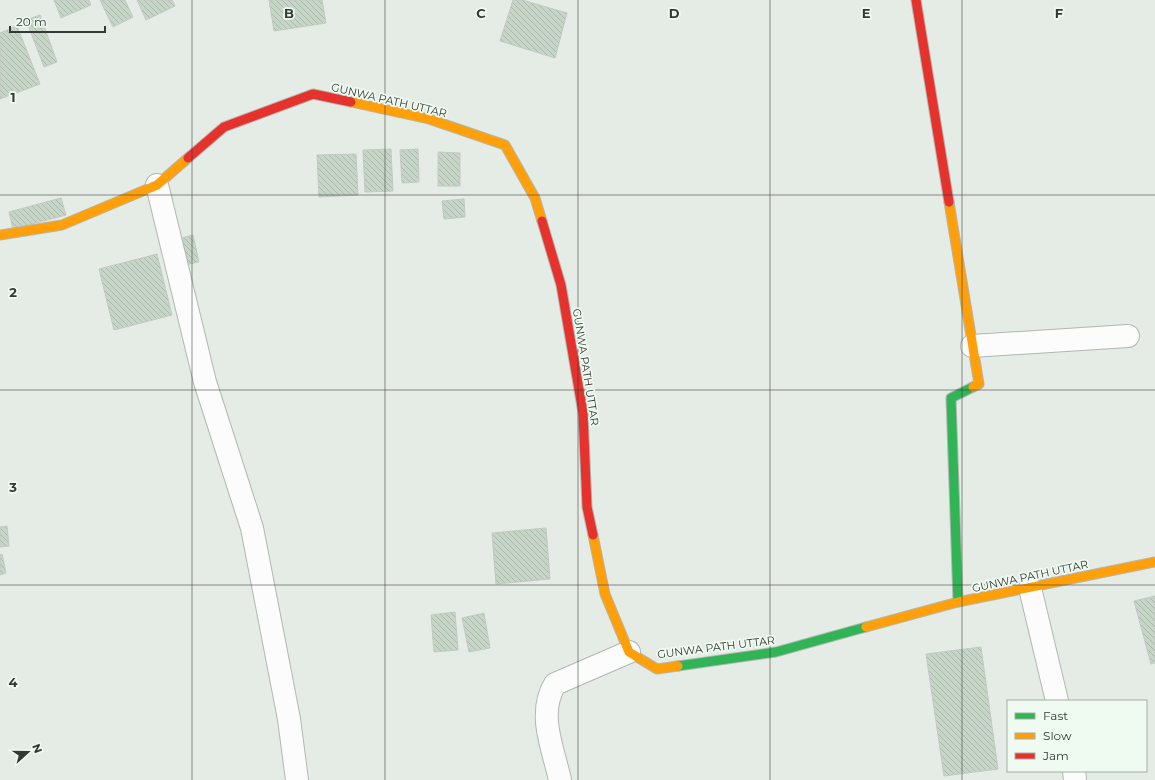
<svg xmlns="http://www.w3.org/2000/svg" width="1155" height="780" viewBox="0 0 1155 780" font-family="Montserrat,sans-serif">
  <defs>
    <pattern id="building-back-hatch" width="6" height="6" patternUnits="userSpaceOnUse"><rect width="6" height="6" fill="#c6d6c6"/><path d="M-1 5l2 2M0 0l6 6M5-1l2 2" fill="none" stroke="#abb8ab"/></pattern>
  </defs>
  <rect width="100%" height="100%" fill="#e5ebe5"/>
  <path fill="url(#building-back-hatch)" stroke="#c3c8c3" d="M54 0H89L91 5 61 18Z
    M100 0H125L133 17 113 27Z
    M137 0H172L175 6 146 20Z
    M269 0H322L326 23 274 31Z
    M513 0H522L567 13 555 58 500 41Z
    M40 15 57 62 44 67 26 20Z
    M17 26 40 84 0 99V33Z
    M391 149 393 191 365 192 363 150Z
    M418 149 419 182 402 183 400 150Z
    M438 152 460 153V186H438Z
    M356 154 358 195 319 197 317 155Z
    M61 198 66 215 13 229 9 212Z
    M464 199 465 217 444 219 442 201Z
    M193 235 199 262 179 266 174 240Z
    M157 254 172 315 114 330 99 269Z
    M7 526 9 546 0 547V527Z
    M546 528 550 579 496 584 492 533Z
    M2 554 6 573 0 575V555Z
    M1155 596V663L1151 664 1134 601Z
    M455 612 458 650 434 652 431 615Z
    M484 613 490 648 469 652 462 618Z
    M981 647 998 769 944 776 926 654Z"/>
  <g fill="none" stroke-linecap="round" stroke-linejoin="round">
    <g stroke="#b2b7b2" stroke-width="24">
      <path id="street" d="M157 185 205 382 252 528 289 719 297 780
        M972 346 1128 336
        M1030 588 1057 701
        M1074 771 1075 780
        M560 780C553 748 537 714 555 684L629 652"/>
    </g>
    <g stroke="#b2b7b2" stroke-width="11">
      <path id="fast" d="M958 602 951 398 973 387
        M678 666 776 652 866 627"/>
    </g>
    <g stroke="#b2b7b2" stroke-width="11">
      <path id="slow" d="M351 102 429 119 505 145 535 198 542 221
        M949 202 979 384 973 387
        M0 235 62 225 157 185 188 158
        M593 535 605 594 629 652 657 669 678 666
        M866 627 958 602 1155 562"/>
    </g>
    <g stroke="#b2b7b2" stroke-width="11">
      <path id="jam" d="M916 0 949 202
        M188 158 224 127 313 94 351 102
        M542 221 561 285 583 413 587 507 593 535"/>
    </g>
    <use href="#street" stroke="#fbfcfb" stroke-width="22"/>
    <use href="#fast" stroke="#30b455" stroke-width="9"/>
    <use href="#slow" stroke="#ff9f0a" stroke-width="9"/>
    <use href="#jam" stroke="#e5322d" stroke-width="9"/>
  </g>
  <path fill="none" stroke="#353935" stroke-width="1" stroke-opacity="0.55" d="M192 0V780M385 0V780M578 0V780M770 0V780M962 0V780M0 195H1155M0 390H1155M0 585H1155"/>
  <g text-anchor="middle" stroke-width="3.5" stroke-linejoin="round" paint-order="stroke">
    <g font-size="11" fill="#353935" stroke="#effbf0">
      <text transform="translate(389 100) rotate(13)" y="4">GUNWA PATH UTTAR</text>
      <text transform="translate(586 367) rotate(81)" y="4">GUNWA PATH UTTAR</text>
      <text transform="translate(1030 576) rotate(-12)" y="4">GUNWA PATH UTTAR</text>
      <text transform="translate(716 647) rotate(-7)" y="4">GUNWA PATH UTTAR</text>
    </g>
  </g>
  <g font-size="13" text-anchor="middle" font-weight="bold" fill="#353935" stroke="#effbf0" stroke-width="3.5" stroke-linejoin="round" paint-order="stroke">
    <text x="289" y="18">B</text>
    <text x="481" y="18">C</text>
    <text x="674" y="18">D</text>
    <text x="866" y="18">E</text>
    <text x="1059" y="18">F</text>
    <text x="13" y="102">1</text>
    <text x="13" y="297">2</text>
    <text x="13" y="492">3</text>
    <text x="13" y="687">4</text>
  </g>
  <rect x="1007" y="700" width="140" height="72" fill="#effbf0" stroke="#a5ada5"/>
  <rect x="1015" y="713" width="20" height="6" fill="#30b455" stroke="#a5ada5"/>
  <text x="1043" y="720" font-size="12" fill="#353935">Fast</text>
  <rect x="1015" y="733" width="20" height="6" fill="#ff9f0a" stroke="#a5ada5"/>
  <text x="1043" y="740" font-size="12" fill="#353935">Slow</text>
  <rect x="1015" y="753" width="20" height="6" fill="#e5322d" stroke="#a5ada5"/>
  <text x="1043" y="760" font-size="12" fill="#353935">Jam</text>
  <g transform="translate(28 752) rotate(69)" stroke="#effbf0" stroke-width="3" paint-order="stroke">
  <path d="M0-3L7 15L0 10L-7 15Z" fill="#353935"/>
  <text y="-6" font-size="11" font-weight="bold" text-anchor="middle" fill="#353935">N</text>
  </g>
  <path d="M10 26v6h95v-6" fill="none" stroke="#353935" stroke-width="2"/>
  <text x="16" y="26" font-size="12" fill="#353935" stroke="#effbf0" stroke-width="3" paint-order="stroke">20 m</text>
</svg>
